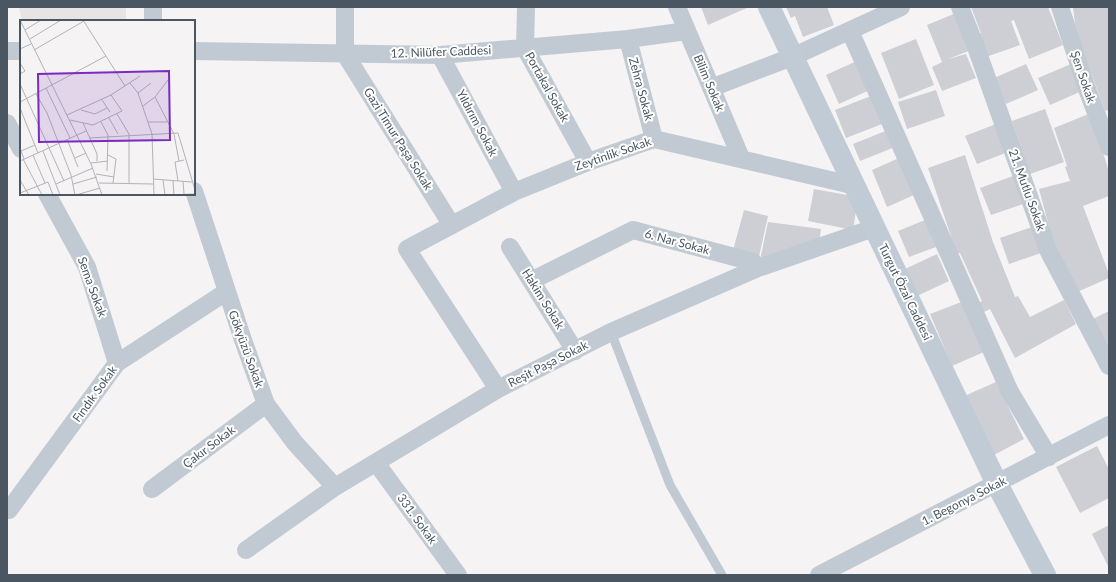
<svg xmlns="http://www.w3.org/2000/svg" width="1116" height="582" viewBox="0 0 1116 582" font-family="Lato,sans-serif">
  <rect width="100%" height="100%" fill="#f5f3f3"/>
  <path fill="#e6e4e5" d="M19 7H126V21H22Z"/>
  <path fill="#cdcfd5" d="M701 7H749L708 25Z
    M786 7H827L834 25 803 37 795 16 791 18Z
    M971 7H1048L1063 45 1029 59 1014 20 1011 21 1020 45 983 58 976 34 981 33Z
    M1073 7H1109V110L1105 111 1076 31Z
    M956 13 971 50 948 59 966 54 976 78 942 91 932 67 942 62 927 25Z
    M916 39 934 85 899 99 881 53Z
    M859 60 872 89 839 104 826 75Z
    M1026 64 1038 90 1006 104 994 78Z
    M1071 64 1082 91 1050 105 1038 78Z
    M936 90 945 116 907 129 898 102Z
    M871 96 882 124 846 138 835 110Z
    M1045 109 1064 162 1030 174 1012 121Z
    M1091 113 1109 172V196L1083 206 1109 274V278L1075 293 1054 245 1039 189 1070 181 1065 167 1067 166 1054 128Z
    M996 124 1008 152 977 164 965 136Z
    M888 130 895 147 860 161 853 144Z
    M965 155 993 242 1015 297 1018 296 1030 317 1064 300 1076 324 1015 358 990 309 982 313 977 304 982 301 960 253 957 254 928 168Z
    M899 158 914 195 887 207 872 170Z
    M1013 176 1023 204 991 215 980 188Z
    M814 189 858 197 853 230 808 221Z
    M744 210 768 216 758 261 732 254Z
    M925 220 936 247 909 257 898 231Z
    M768 222 821 229 819 244 760 260Z
    M1032 227 1041 253 1009 264 1000 238Z
    M937 254 949 281 917 296 905 269Z
    M964 301 984 352 952 366 930 314Z
    M1109 311V343L1101 347 1087 322Z
    M996 382 1024 439 990 457 962 397Z
    M1097 446 1109 469V498L1080 513 1056 467Z
    M1109 525V568L1092 534Z"/>
  <g fill="none" stroke-linecap="round" stroke-linejoin="round">
    <path stroke="#c1cad2" stroke-width="9" d="M611 332 670 485 722 575"/>
    <path stroke="#c1cad2" stroke-width="18" d="M153 7V21
      M345 7V54L451 224
      M526 7 525 48 588 162
      M677 7 741 158
      M960 7 976 47 1048 250 1109 366
      M1060 7 1087 89 1109 147
      M850 31 1010 392 1049 457
      M628 39 654 139
      M7 51H21
      M194 51 440 55 628 39 687 31
      M440 55 514 192
      M711 88 792 57 901 7
      M7 123 21 149
      M194 191 243 340 266 404 295 443 335 487
      M47 194 87 267 117 363
      M510 247 575 351
      M533 280 633 230 753 262 758 268
      M498 389 407 249 514 192 588 162 654 139 856 186
      M377 464 458 575
      M152 489 266 404
      M9 510 117 363 226 292
      M246 550 335 487 498 389 611 332 758 268 874 228
      M819 575 1109 425"/>
    <path stroke="#c1cbd6" stroke-width="22" d="M769 7 997 484 1045 575"/>
  </g>
  <g text-anchor="middle" stroke-width="4" stroke-linejoin="round" paint-order="stroke">
    <g font-size="12" fill="#4a5661" stroke="#fff">
      <text transform="translate(441 52) rotate(-2)" y="4">12. Nilüfer Caddesi</text>
      <text transform="translate(1083 77) rotate(71)" y="4">Şen Sokak</text>
      <text transform="translate(709 83) rotate(67)" y="4">Bilim Sokak</text>
      <text transform="translate(547 87) rotate(61)" y="4">Portakal Sokak</text>
      <text transform="translate(641 89) rotate(75)" y="4">Zehra Sokak</text>
      <text transform="translate(477 123) rotate(62)" y="4">Yıldırım Sokak</text>
      <text transform="translate(398 139) rotate(58)" y="4">Gazi Timur Paşa Sokak</text>
      <text transform="translate(613 154) rotate(-19)" y="4">Zeytinlik Sokak</text>
      <text transform="translate(1027 190) rotate(70)" y="4">21. Mutlu Sokak</text>
      <text transform="translate(677 242) rotate(15)" y="4">6. Nar Sokak</text>
      <text transform="translate(92 287) rotate(70)" y="4">Sema Sokak</text>
      <text transform="translate(905 292) rotate(64)" y="4">Turgut Özal Caddesi</text>
      <text transform="translate(543 299) rotate(58)" y="4">Hakim Sokak</text>
      <text transform="translate(246 349) rotate(70)" y="4">Gökyüzü Sokak</text>
      <text transform="translate(548 364) rotate(-27)" y="4">Reşit Paşa Sokak</text>
      <text transform="translate(95 394) rotate(-54)" y="4">Fındık Sokak</text>
      <text transform="translate(209 447) rotate(-37)" y="4">Çakır Sokak</text>
      <text transform="translate(964 501) rotate(-27)" y="4">1. Begonya Sokak</text>
      <text transform="translate(417 519) rotate(54)" y="4">331. Sokak</text>
    </g>
  </g>
  <g transform="translate(20 20)">
    <rect width="175" height="175" fill="#f5f3f3"/>
    <path fill="none" stroke="#b1b4b9" stroke-width="1" d="M0 0 71 144 82 175M63 0 105 66M5 10 21 0M10 19 41 0M0 29 11 24M14 30 64 1M0 43 5 51 0 54M110 63 118 73 132 114 134 175M0 64 44 161M26 68 50 118M118 73 131 63M16 74 27 93 51 155 55 175M135 77 154 114 159 141M82 80 90 92M0 82 86 36M123 86 135 77 148 60M0 88 18 133M61 90 75 94 87 88M97 94 109 114V164M47 95 91 75 120 56M89 98 98 114M50 100 73 105 102 91 91 75M81 102 88 115 87 151M128 102H147M63 103 77 134V141M69 118 158 113 175 170M47 119 58 147M88 121H109M23 131 40 175M13 135 25 163M88 135 96 139 93 163M55 138 66 133M3 139 22 175M4 139 1 131 15 125M0 141 66 111M71 143 88 141M76 154 94 157M133 159 172 162M0 160 9 175M143 160 145 175M153 161 154 175M158 161 155 142 164 140M163 161 164 174M79 163 133 164M36 164 73 148M53 164 77 157M0 173 28 162 33 175M56 175 80 168M150 175 175 174"/>
    <path fill="#7b2cbf" fill-opacity="0.15" stroke="#7b2cbf" stroke-width="2" d="M149 51 150 120 19 122 18 54Z"/>
    <rect width="175" height="175" fill="none" stroke="#4a5661" stroke-width="2"/>
  </g>
  <rect width="1116" height="582" fill="none" stroke="#4a5661" stroke-width="16"/>
</svg>
